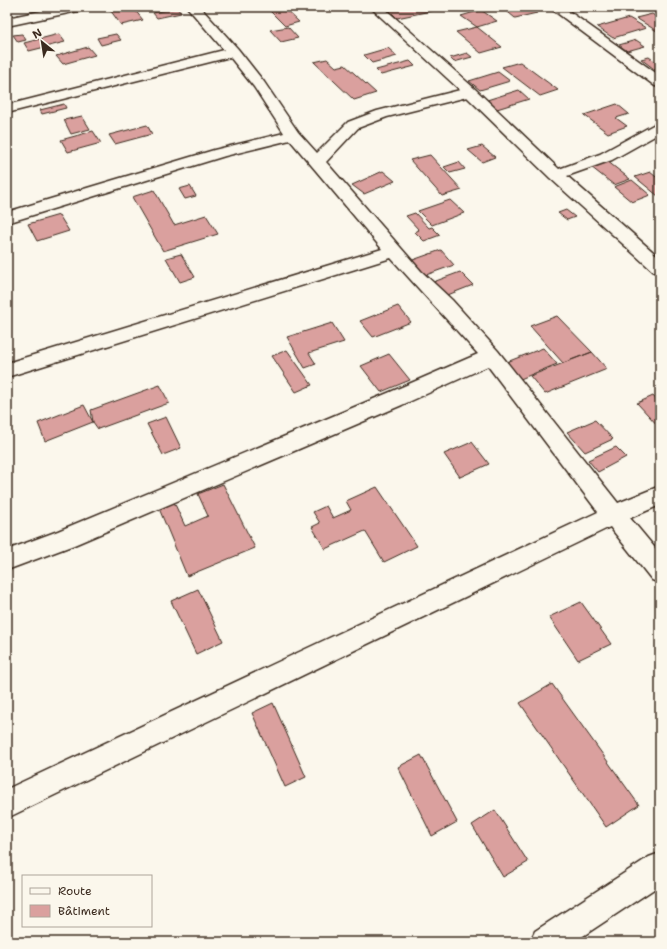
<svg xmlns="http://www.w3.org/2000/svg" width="667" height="949" viewBox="0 0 667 949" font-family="'Shantell Sans',sans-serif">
  <rect width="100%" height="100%" fill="#fbf7ec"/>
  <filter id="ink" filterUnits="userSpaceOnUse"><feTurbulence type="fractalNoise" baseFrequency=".025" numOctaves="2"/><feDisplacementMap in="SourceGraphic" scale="8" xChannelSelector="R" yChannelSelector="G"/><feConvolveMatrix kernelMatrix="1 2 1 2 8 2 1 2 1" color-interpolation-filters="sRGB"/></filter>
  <g filter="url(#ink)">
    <path fill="#daa09e" stroke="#3b2a1e" d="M108 7H141L134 9 143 20 121 25Z
      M266 7H283L299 22 285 26Z
      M399 7H450L397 18 388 9Z
      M481 7H502L487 11Z
      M508 7H530L537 13 515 18 503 8Z
      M630 7H655L635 11Z
      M177 8 181 13 157 18 153 13Z
      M481 10 497 21 477 27 461 16Z
      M652 14 660 19V33L636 18Z
      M629 18 646 28 613 38 597 27Z
      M288 27 298 38 281 42 270 30Z
      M477 27 502 47 481 53 456 32Z
      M22 34 26 40 18 42 13 35Z
      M59 34 65 42 29 51 24 43Z
      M116 34 121 40 101 45 97 38Z
      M636 40 645 46 627 51 619 45Z
      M88 47 95 55 63 64 56 56Z
      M388 48 397 56 372 63 364 55Z
      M467 53 472 57 454 62 450 58Z
      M649 57 660 65V71L658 72 641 59Z
      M327 59 336 67 345 65 376 93 354 100 314 62Z
      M410 61 415 66 381 75 376 70Z
      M520 62 558 90 540 96 502 67Z
      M498 72 510 81 480 90 469 81Z
      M519 90 529 99 497 109 487 100Z
      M64 104 66 108 42 114 40 110Z
      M617 104 629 114 616 118 627 126 608 133 584 115Z
      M82 116 90 129 71 134 64 120Z
      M147 125 152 134 115 144 109 135Z
      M93 131 101 143 68 152 61 140Z
      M482 146 495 157 482 162 468 150Z
      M430 155 462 190 442 196 410 160Z
      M607 161 630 179 614 185 591 167Z
      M459 162 465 169 450 173 444 167Z
      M383 171 395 181 364 194 352 185Z
      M650 172 660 180V196H658L635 177Z
      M632 180 650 195 632 202 614 187Z
      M190 186 196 196 185 199 179 189Z
      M154 190 174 225 206 215 218 234 163 251 132 197Z
      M450 200 464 213 432 225 418 211Z
      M566 210 575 217 567 220 558 213Z
      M415 213 429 228 432 227 440 235 424 241 415 232 419 230 406 216Z
      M59 215 69 231 37 241 28 224Z
      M441 250 454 265 423 276 410 261Z
      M181 254 195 277 180 282 166 258Z
      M460 272 473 285 440 298 428 284Z
      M398 306 411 322 373 337 360 321Z
      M557 316 592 352 563 363 530 326Z
      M332 323 344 342 309 353 316 364 305 368 287 337Z
      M543 348 557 364 513 382 499 365Z
      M287 350 312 385 296 392 272 356Z
      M592 352 607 369 545 394 530 376Z
      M389 354 410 380 381 392 361 366Z
      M160 385 169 403 98 429 93 422 91 410Z
      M653 396 660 404V428L637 403Z
      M84 405 93 422 45 441 38 423Z
      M166 417 181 448 163 455 147 424Z
      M595 420 613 439 585 452 567 432Z
      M472 442 489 464 460 477 444 454Z
      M616 447 626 457 598 472 588 460Z
      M223 484 255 548 187 576 158 506 173 500 185 526 208 516 198 494Z
      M377 487 417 546 384 562 365 531 325 549 312 527 320 523 313 512 326 506 333 518 351 510 346 501Z
      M198 589 223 641 196 654 171 601Z
      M581 602 611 644 578 660 549 617Z
      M552 684 639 805 606 827 520 703Z
      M273 703 306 777 285 787 252 713Z
      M421 755 457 822 432 836 398 767Z
      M495 810 528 862 503 877 472 825Z"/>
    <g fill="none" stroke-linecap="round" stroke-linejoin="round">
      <g stroke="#3b2a1e" stroke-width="3">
        <path id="minor" d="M60 7H84L82 10 78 11 7 26V18Z
          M187 7H200L238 49 264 82 298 132 317 153 348 122 377 111 460 90 370 7H383L475 89 559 169 600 154 655 124 660 122V133L612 160 567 176 660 258V274L654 272 550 178 467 97 387 117 358 128 326 162 421 271 452 300 498 351 618 503 660 486V505L630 518 660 554V583L652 580 610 527 7 818V789L598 512 488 366 402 405 74 545 7 570V550L58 531 388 393 478 354 391 258 7 377V363L382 249 290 140 225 156 7 223V212L214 150 284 133 254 87 230 57 7 113V105L224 50Z
          M549 7H563L660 76V87L655 86Z
          M660 853V885L574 942H530L535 931 649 857Z"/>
      </g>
      <use href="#minor" fill="#fbf7ec" fill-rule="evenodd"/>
    </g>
  </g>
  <rect width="667" height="949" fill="none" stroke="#fbf7ec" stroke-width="24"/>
  <rect x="12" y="12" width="643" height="925" fill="none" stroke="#3b2a1e" stroke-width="1.5" filter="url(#ink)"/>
  <rect x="22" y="875" width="130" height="52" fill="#fbf7ec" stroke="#aea59a"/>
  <rect x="30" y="888" width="20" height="6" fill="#fbf7ec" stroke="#aea59a"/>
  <text x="58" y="895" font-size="12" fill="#3b2a1e">Route</text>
  <rect x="30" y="905" width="20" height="12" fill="#daa09e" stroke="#aea59a"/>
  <text x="58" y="915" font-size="12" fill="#3b2a1e">Bâtiment</text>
  <g transform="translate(42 42) rotate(330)" stroke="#fbf7ec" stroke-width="3" paint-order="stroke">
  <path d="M0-3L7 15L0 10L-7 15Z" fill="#3b2a1e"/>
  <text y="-6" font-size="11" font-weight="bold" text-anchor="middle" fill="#3b2a1e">N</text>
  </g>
</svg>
